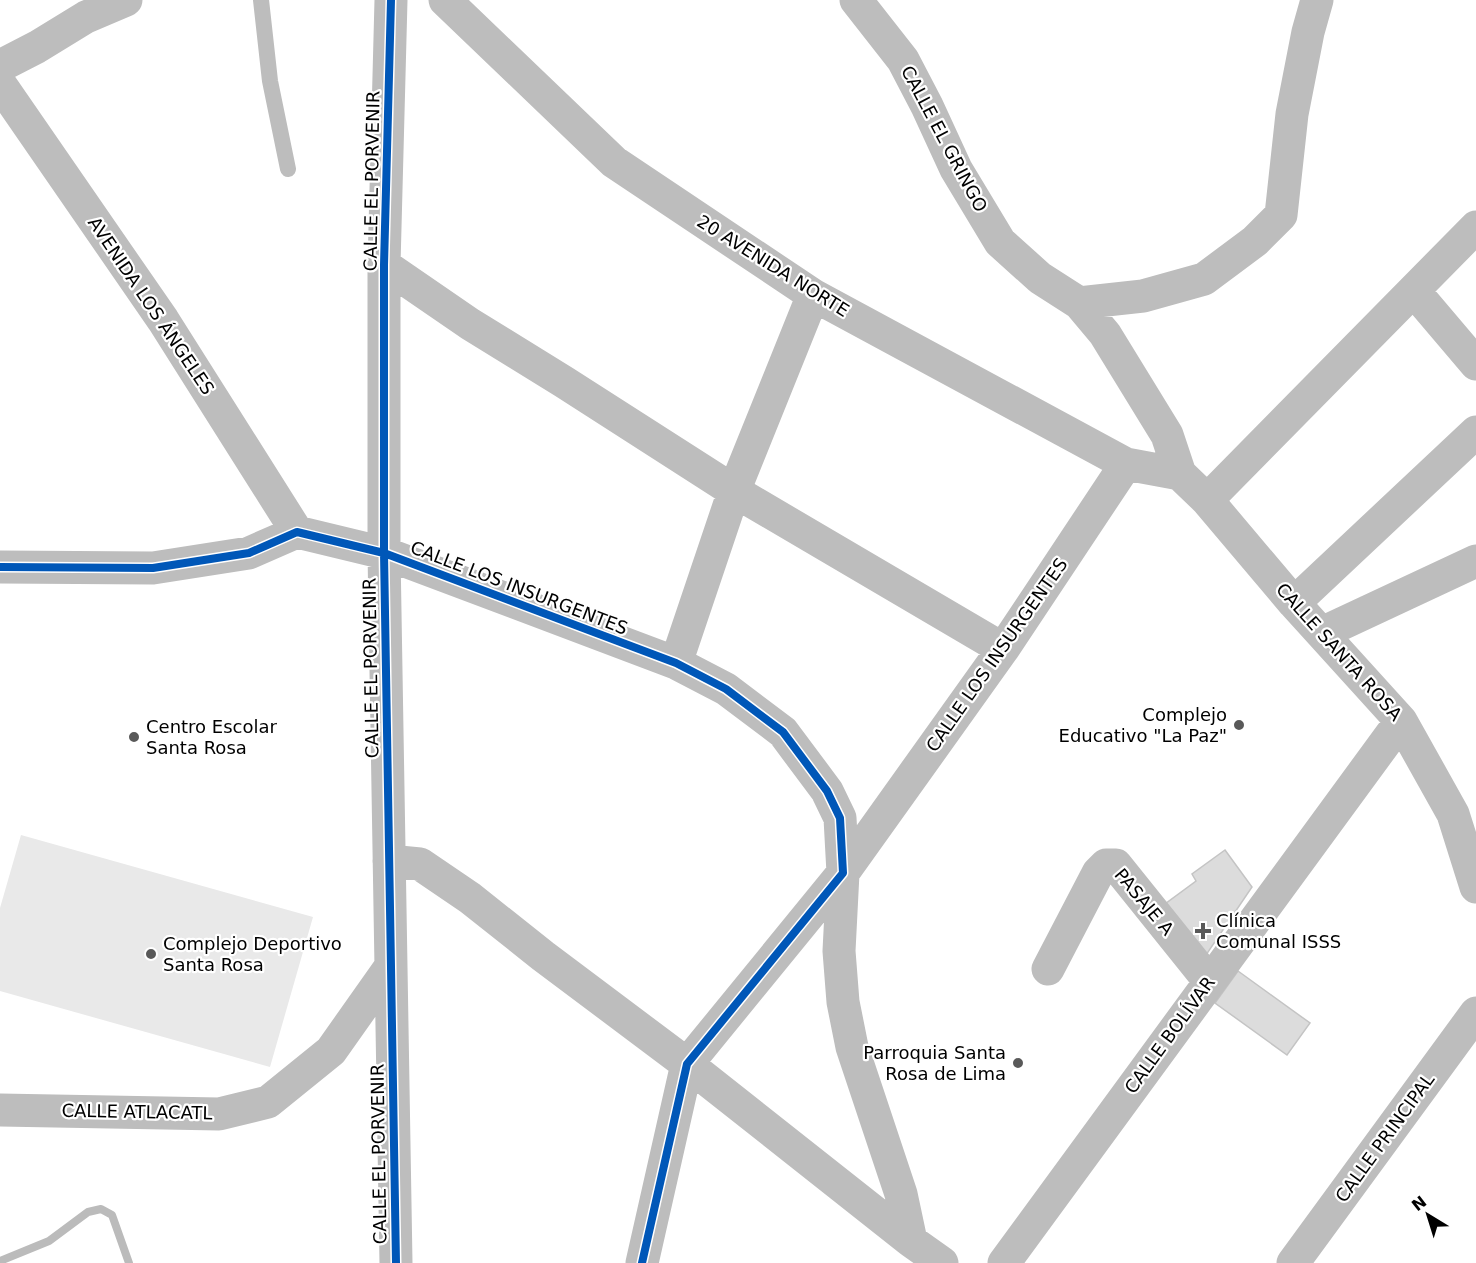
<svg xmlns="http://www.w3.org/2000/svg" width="1476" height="1263" viewBox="0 0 1476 1263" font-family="'DejaVu Sans',sans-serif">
  <rect width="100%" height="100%" fill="#fff"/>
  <path fill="#e9e9e9" d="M21 835 313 917 270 1067 0 991V908Z"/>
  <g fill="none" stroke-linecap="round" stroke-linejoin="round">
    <path stroke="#bbb" stroke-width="8" d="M0 1261 49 1241 88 1212 101 1209 112 1215 129 1263"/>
  </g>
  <path fill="#dcdcdc" stroke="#c4c4c4" stroke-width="1.5" d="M1225 850 1252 887 1204 958 1165 904 1196 881 1192 874Z
    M1238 971 1310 1023 1287 1055 1215 1003Z"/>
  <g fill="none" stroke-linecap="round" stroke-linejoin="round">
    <path stroke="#bdbdbd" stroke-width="16" d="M261 0 270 81 288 169"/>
    <path stroke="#bdbdbd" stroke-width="33" d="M391 0 384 265V553L396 1263
      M445 0 614 162 813 295 1126 464 1180 474
      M856 0 903 60 927 106 956 169 1000 242 1040 278 1079 303 1105 334 1167 435 1180 474 1207 500 1294 603 1401 721 1453 814 1476 887
      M0 66 37 47 86 17 126 0
      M0 84 163 320 297 532
      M384 265 470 324 564 382 734 491 1003 649
      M1414 291 1476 364
      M1079 303 1143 296 1204 279 1255 241 1281 215 1292 114 1308 32 1317 0
      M1207 500 1476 227
      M0 567 153 568 249 553 297 532 384 553 676 663 726 689 783 732 827 791 840 818 843 873 687 1064 642 1263
      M1294 603 1476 432
      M1322 633 1476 561
      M676 663 734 491 813 295
      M389 861 420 864 470 898 543 956 687 1064 911 1241
      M1048 969 1098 873 1106 865H1116L1210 982
      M0 1110 219 1114 268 1102 331 1051 391 966
      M942 1263 911 1241 901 1194 852 1047 843 1002 839 951 843 873 1003 649 1126 464
      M1004 1263 1401 721
      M1293 1263 1476 1013"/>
    <g stroke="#fff" stroke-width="11">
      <path id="cycleway" d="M391 0 384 265V553L396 1263
        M0 567 153 568 249 553 297 532 384 553 676 663 726 689 783 732 827 791 840 818 843 873 687 1064 642 1263"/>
    </g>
    <use href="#cycleway" stroke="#0057b8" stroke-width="8"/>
  </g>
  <g fill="#595959" stroke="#fff" stroke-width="2">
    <circle cx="1239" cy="725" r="6"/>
    <circle cx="134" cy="737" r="6"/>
    <path d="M1200 922h6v6h6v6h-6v6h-6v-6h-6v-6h6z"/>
    <circle cx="151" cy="954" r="6"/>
    <circle cx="1018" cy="1063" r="6"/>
  </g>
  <g text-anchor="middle" stroke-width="4.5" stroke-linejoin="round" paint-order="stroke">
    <g font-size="18" fill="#000" stroke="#fff">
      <text transform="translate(944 139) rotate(62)" y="6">CALLE EL GRINGO</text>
      <text transform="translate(372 181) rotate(-89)" y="6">CALLE EL PORVENIR</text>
      <text transform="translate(773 266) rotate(32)" y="6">20 AVENIDA NORTE</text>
      <text transform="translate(151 306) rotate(56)" y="6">AVENIDA LOS ÁNGELES</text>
      <text transform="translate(519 588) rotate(21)" y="6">CALLE LOS INSURGENTES</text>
      <text transform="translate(1339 652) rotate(48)" y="6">CALLE SANTA ROSA</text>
      <text transform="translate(997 655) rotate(-55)" y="6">CALLE LOS INSURGENTES</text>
      <text transform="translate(371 668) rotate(-91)" y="6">CALLE EL PORVENIR</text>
      <text transform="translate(1144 902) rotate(50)" y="6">PASAJE A</text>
      <text transform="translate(1170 1035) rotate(-54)" y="6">CALLE BOLÍVAR</text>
      <text transform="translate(137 1112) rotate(1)" y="6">CALLE ATLACATL</text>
      <text transform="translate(1385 1138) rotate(-54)" y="6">CALLE PRINCIPAL</text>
      <text transform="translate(379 1154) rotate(-91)" y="6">CALLE EL PORVENIR</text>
    </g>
    <g font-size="18" fill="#000" stroke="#fff" text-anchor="start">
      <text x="1227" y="721" text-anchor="end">Complejo<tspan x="1227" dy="21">Educativo "La Paz"</tspan></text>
      <text x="146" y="733">Centro Escolar<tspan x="146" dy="21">Santa Rosa</tspan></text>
      <text x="1216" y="927">Clínica<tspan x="1216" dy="21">Comunal ISSS</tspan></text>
      <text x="163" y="950">Complejo Deportivo<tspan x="163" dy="21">Santa Rosa</tspan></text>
      <text x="1006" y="1059" text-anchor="end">Parroquia Santa<tspan x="1006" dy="21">Rosa de Lima</tspan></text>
    </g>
  </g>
  <g transform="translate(1428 1215) rotate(322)" stroke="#ffffff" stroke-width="4.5" paint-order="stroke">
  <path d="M0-4.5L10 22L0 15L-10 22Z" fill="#000000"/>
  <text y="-9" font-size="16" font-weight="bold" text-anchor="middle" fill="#000000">N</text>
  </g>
</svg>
